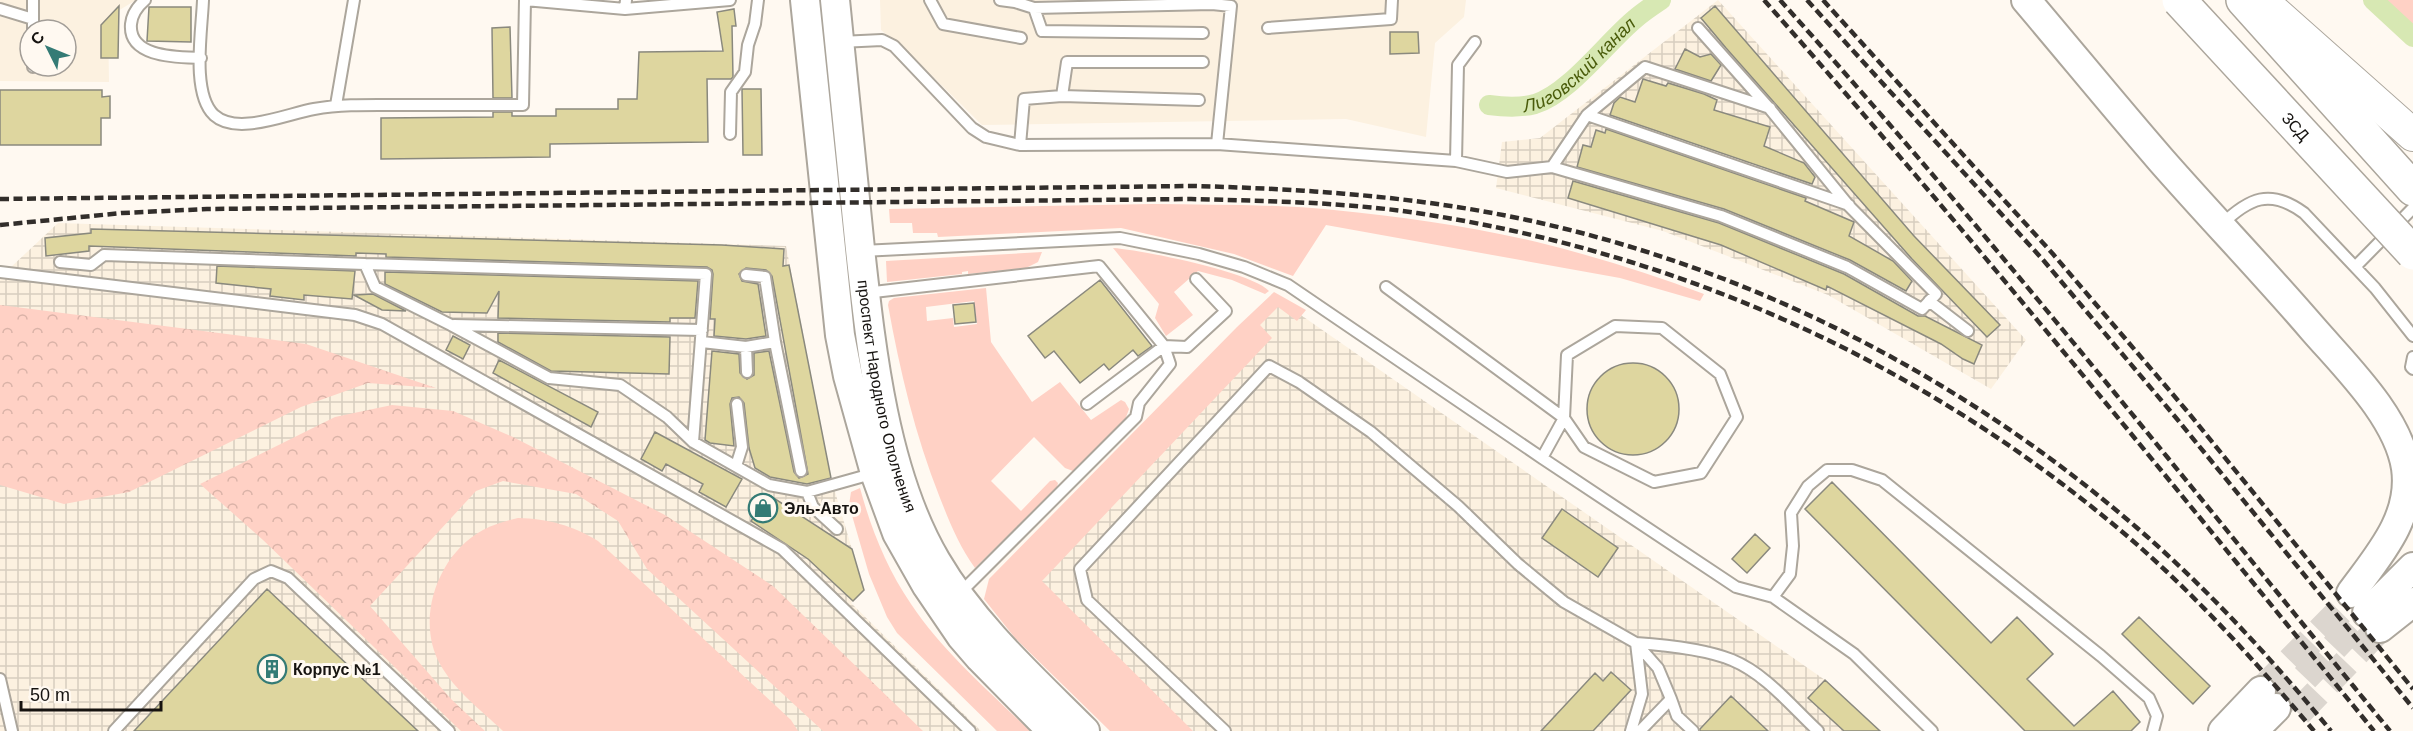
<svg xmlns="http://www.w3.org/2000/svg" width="2413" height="731" viewBox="0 0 2413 731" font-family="Arial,sans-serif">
  <defs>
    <pattern id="industrial-grid" width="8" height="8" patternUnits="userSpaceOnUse" patternTransform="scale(1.5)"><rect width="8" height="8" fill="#fcf1e0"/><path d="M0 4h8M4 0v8" fill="none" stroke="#d7cebf"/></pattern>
    <pattern id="forest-crowns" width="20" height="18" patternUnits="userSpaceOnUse" patternTransform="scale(1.5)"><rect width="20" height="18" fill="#ffd1c5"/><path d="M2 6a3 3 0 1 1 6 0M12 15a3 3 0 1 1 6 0" fill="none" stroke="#dab3a8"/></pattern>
  </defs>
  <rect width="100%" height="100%" fill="#fff9f1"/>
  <path fill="#fcf1e0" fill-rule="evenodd" d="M0 0H136L108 17 109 82 0 81ZM30 30H66V66H30Z
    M880 0H1466L1464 17 1435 43 1426 137 1346 119 982 125 908 52 881 30Z"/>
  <path fill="url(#industrial-grid)" d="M1718 0 2026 340 1991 389 1828 295 1663 231 1496 188 1502 142 1540 138Z
    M58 223 786 246 831 478 864 590 851 603 981 731H0V266L10 268Z
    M1275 297 1825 680 1879 731H1161L1008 581Z"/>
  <path fill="#ffd1c5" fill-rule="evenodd" d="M2383 0H2413V29Z
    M1152 204C1213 205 1274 204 1334 210 1413 218 1498 230 1575 252 1619 264 1662 278 1704 294L1700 301 1620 278 1326 225 1293 276 1234 254 1121 228 938 237 937 233H913L912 223H890L889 209Z
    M1113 248C1142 250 1252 272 1269 291L1265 294 1232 280 1198 271 1174 292 1193 315 1166 336 1155 318 1159 304Z
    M1042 252 1038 262 1026 268 968 274V271L962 272V274L887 282 886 261Z
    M986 288 991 342 1032 402 1060 382 1091 420 1121 400 1125 402 1129 409 1125 420 1073 471 1065 468 1034 437 991 481 1021 511 1050 481 1055 480 1058 483 1057 487 975 568C959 546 950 523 940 498 915 435 900 371 888 305L889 301 894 298ZM974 301 977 324 954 327 953 318 927 321 926 307Z
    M1274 292 1306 310 1297 321 1278 307 1260 325 1272 338 1042 581 1193 731H1110L1015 638 984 599 989 579 1237 327Z
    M860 488C871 529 887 569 911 604 943 652 989 691 1030 731H997L897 633 887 617 869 574 851 512 849 505 851 492Z
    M518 518C548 519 572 525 598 541L791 720 798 731H503C481 710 455 691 440 664 415 619 438 554 483 530 494 524 506 521 518 518Z"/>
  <path fill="url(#forest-crowns)" d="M0 305 306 344 436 388 368 383 301 407 129 492 64 504 0 485Z
    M392 405 453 411 513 437 665 515 773 586 923 731H823L647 569 618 521 576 494 503 481 476 491 370 606 451 699 485 731H461L263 540 200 484 335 417Z"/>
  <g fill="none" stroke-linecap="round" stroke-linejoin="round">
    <g stroke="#d7e8b3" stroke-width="20">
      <path d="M2373 0 2413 37"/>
      <path id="s1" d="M1489 105C1504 107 1520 108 1535 104 1569 94 1607 42 1635 19 1643 12 1652 6 1661 0"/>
    </g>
  </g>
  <path fill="#ded69f" stroke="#8a897e" stroke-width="1.5" d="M119 6 118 58H101V25Z
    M1715 6 1914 236 2000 325 1987 337 1912 259 1726 48 1701 18Z
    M149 7H191V42L147 41Z
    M734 9 736 26H732L733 77 731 79H707L708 142 550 144V157L381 159V118L493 117V112H512V116H556V109H618V99H637L639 52 723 51 717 12Z
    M510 27 512 98H493L492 28Z
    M1390 32H1418L1419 53 1390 54Z
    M1685 49 1700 57 1711 54 1721 65 1711 81 1675 69Z
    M1643 79 1666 86 1668 83 1704 94 1717 100 1714 110 1770 127 1764 146 1804 163 1815 177 1812 184 1610 115 1614 103 1620 97 1635 102Z
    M742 89H761L762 155H743Z
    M0 90H102V97L110 96V118H101V145H0Z
    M1606 129 1806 198 1805 201 1854 222 1849 236 1893 261 1912 281 1906 291 1850 260 1724 209 1577 167 1583 145 1591 147 1596 130 1605 133Z
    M1573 181 1719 223 1844 274 1918 316H1925L1982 345 1974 364 1963 359 1941 344 1827 286 1826 290 1721 245 1568 198Z
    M91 229 722 245 784 249 783 266 789 265 831 478 807 484 770 477 755 468 749 448 744 403 739 397 732 398 730 404 734 446 710 443 705 440 712 351 739 354 740 373 747 379 754 375V353L769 351 794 472 799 478 808 474 772 276 766 270 746 268 739 274 742 281 758 284 766 336 746 339 714 336 715 319H710L713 274 712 270 707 267 386 257V254L356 253V256L89 246V251L46 256 45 238 91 233Z
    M217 266 355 271 352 299 304 295V300L270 296 271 289 216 283Z
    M385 272 698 281 695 318H670V322L498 318 499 291 487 313 442 312 385 284Z
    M1100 280 1152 346 1138 356 1133 350 1109 370 1104 364 1080 383 1054 351 1045 358 1028 336Z
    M373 294 406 311 382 310 354 295Z
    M974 303 976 322 955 324 953 305Z
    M498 333 670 337 669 374 551 371 498 342Z
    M453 336 470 345 463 359 446 350Z
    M499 360 598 412 591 427 493 373Z
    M1587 409a46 46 0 1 1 92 0a46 46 0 1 1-92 0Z
    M655 432 742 479 726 507 699 492 703 484 666 464 662 471 641 459Z
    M1832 482 1991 643 2017 617 2053 654 2027 679 2074 726 2113 691 2140 722 2131 731H2025L1805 509Z
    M769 495 852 549 864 590 853 601 808 559 751 521Z
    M1562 509 1618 548 1598 577 1542 538Z
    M1755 534 1770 548 1747 573 1732 559Z
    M267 589 418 731H134Z
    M2139 617 2210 686 2193 704 2122 634Z
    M1611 672 1631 690 1593 731H1541L1595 673 1603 681Z
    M1825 680 1880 731H1844L1808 698Z
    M1731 696 1768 731H1700V729Z"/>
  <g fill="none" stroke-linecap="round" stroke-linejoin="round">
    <path stroke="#dcd6cf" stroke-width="28" stroke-dasharray="28 14" stroke-linecap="butt" d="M2261 691 2354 597
      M2276 708 2367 613
      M2298 713 2380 628"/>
    <g stroke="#aca69c" stroke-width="14">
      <path id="lane" d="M145 0C138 6 132 14 131 24 128 58 178 57 201 58
        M203 0C202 30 191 93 214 115 237 136 286 114 314 109 343 104 371 105 400 105 441 105 482 105 523 105L525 0
        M525 0 625 9
        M626 0 625 9 730 0
        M930 0 943 24 1021 38
        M1000 0 1015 2V0
        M1015 2 1034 8 1212 4 1231 6 1217 144
        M1034 8 1042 31 1203 33
        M0 9 33 19
        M1268 28 1391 19 1392 0
        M33 30V0
        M840 42 882 40 894 46 972 128 986 137 1020 145 1217 144 1456 161 1507 172 1552 167 1721 216 1847 267 1922 309 1936 294 1849 206 1770 109 1698 28
        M33 67V66
        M1062 96 1199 100
        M336 105 354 0
        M1587 115 1645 67 1770 108
        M730 134 731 92 745 72 748 45 755 24 758 0
        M1020 145 1024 99 1062 96 1067 62H1203
        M1456 161 1458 65 1475 42
        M1552 167 1587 115 1849 205
        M2221 225C2249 198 2270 188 2304 213L2375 288 2413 336
        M862 251 1120 238 1199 254 1244 267 1288 285 1542 458 1736 587 1773 597 1854 654 1932 731
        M60 262 91 265 104 255 365 264 375 287 451 325 549 378 620 385 667 417 693 442 769 485 807 492 875 473
        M365 264 706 274 693 442
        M2355 267 2413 208
        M0 272 355 315 382 324 782 549 970 731
        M746 275 765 277 775 342 801 471
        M1386 287 1564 418 1584 447 1654 482 1701 473 1737 417 1720 374 1662 328 1615 326 1567 355 1564 418 1542 458
        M865 293 1099 266 1164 346 1170 364 1139 403 1136 417 959 594
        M1929 301 1968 331
        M454 325 702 330
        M702 342 746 347 775 342
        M746 347 747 372
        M2413 357 2411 367 2413 369
        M1087 404 1164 346 1187 347 1226 311 1196 279
        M736 466 742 447 737 404
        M807 492 813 507 837 529
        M1773 597 1790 574 1793 546 1791 513 1808 486 1827 470H1852L1882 480 2101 656 2149 698 2157 716 2153 731
        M0 679 12 731
        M1671 699 1677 716 1693 731
        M114 731 254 579 271 571 288 578 449 731
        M1225 731 1087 600 1080 569 1269 366 1299 382 1371 432 1458 506 1518 564 1564 602 1636 643 1658 668 1671 699 1640 731
        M1631 731 1642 694 1636 643C1665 645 1705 649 1732 660 1766 674 1792 707 1818 731"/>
    </g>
    <g stroke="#aca69c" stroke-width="32">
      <g id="secondary">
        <path d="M805 0 840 335 848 376 875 473 897 533 927 586 961 636 980 658 1052 731"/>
        <path id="s2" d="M835 0C843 83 851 166 860 249 871 349 884 473 936 561 974 626 1032 678 1085 731"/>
        <path d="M2026 0C2071 53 2115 107 2161 160 2211 217 2264 272 2313 329 2346 367 2398 417 2406 468 2413 518 2378 556 2351 593"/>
        <path d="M2367 613 2413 567"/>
        <path d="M2380 628 2413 602"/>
        <path d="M2223 731 2261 691"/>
        <path d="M2253 731 2276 708"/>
      </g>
    </g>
    <g stroke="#aca69c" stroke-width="34">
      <path id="primary" d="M2261 0 2413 135"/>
    </g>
    <g stroke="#aca69c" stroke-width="36">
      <path id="highway" d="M2243 0 2413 189"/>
    </g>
    <use href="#lane" stroke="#fff" stroke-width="10"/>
    <use href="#secondary" stroke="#fff" stroke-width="28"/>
    <use href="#primary" stroke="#fff" stroke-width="32"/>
    <use href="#highway" stroke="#fff" stroke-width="33"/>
    <path stroke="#322e2b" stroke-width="4.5" stroke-dasharray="9 4.5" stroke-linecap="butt" d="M1764 0C1974 238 2173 485 2374 731
      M1780 0C1992 236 2189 485 2390 731
      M1807 0 2044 261 2177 419 2413 708
      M1823 0 2053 254 2187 411 2413 689
      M0 199 1193 186C1311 189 1429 197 1545 224 1762 274 1967 381 2136 527 2207 588 2271 658 2331 731
      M0 225 122 213 207 209 1191 199C1266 201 1342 202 1417 213 1681 253 1922 362 2126 535 2195 594 2256 662 2314 731"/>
    <g stroke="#aca69c" stroke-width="36" stroke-linecap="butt">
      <g id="highway-bridge">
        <path id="s3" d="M2179 0 2413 253"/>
      </g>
    </g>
    <use href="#highway-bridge" stroke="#fff" stroke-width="33"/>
  </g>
  <defs>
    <g id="shop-ring" transform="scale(1.5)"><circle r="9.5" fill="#fff9f1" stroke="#347b75" stroke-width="1.5"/><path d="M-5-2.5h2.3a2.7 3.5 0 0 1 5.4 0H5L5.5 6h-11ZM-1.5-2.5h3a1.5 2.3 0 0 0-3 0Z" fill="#347b75"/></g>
    <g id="building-ring" transform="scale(1.5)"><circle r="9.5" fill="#fff9f1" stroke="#347b75" stroke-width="1.5"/><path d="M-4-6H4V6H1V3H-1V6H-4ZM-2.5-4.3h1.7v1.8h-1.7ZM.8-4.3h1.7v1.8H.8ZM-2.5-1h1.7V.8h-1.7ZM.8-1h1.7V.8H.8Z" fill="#347b75"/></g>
  </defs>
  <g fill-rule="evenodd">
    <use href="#shop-ring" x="763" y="508"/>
    <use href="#building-ring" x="272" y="669"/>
  </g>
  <g text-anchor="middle" stroke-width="6" stroke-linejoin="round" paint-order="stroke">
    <g font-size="16" fill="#161310" stroke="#fff9f1">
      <text dy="6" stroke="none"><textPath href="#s3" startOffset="172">ЗСД</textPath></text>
      <text dy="6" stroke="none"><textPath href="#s2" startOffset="400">проспект Народного Ополчения</textPath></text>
    </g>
    <g font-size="16" font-weight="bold" fill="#161310" stroke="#fff9f1" text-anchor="start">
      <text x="784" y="514">Эль-Авто</text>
      <text x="293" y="675">Корпус №1</text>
    </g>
    <g font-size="18" font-style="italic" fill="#4a5c0b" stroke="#fff9f1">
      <text dy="6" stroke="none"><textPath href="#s1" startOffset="105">Лиговский канал</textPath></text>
    </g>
  </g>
  <g transform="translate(48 48) rotate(313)"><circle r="28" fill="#fff9f1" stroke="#a29d97" stroke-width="1.5"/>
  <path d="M0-4.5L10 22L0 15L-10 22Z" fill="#347b75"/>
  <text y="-9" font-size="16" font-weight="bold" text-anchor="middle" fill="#161310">С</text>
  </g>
  <path d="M21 701v9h140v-9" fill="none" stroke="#161310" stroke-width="3"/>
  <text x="30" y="701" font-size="18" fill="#161310" stroke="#fff9f1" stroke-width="4.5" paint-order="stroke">50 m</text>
</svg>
